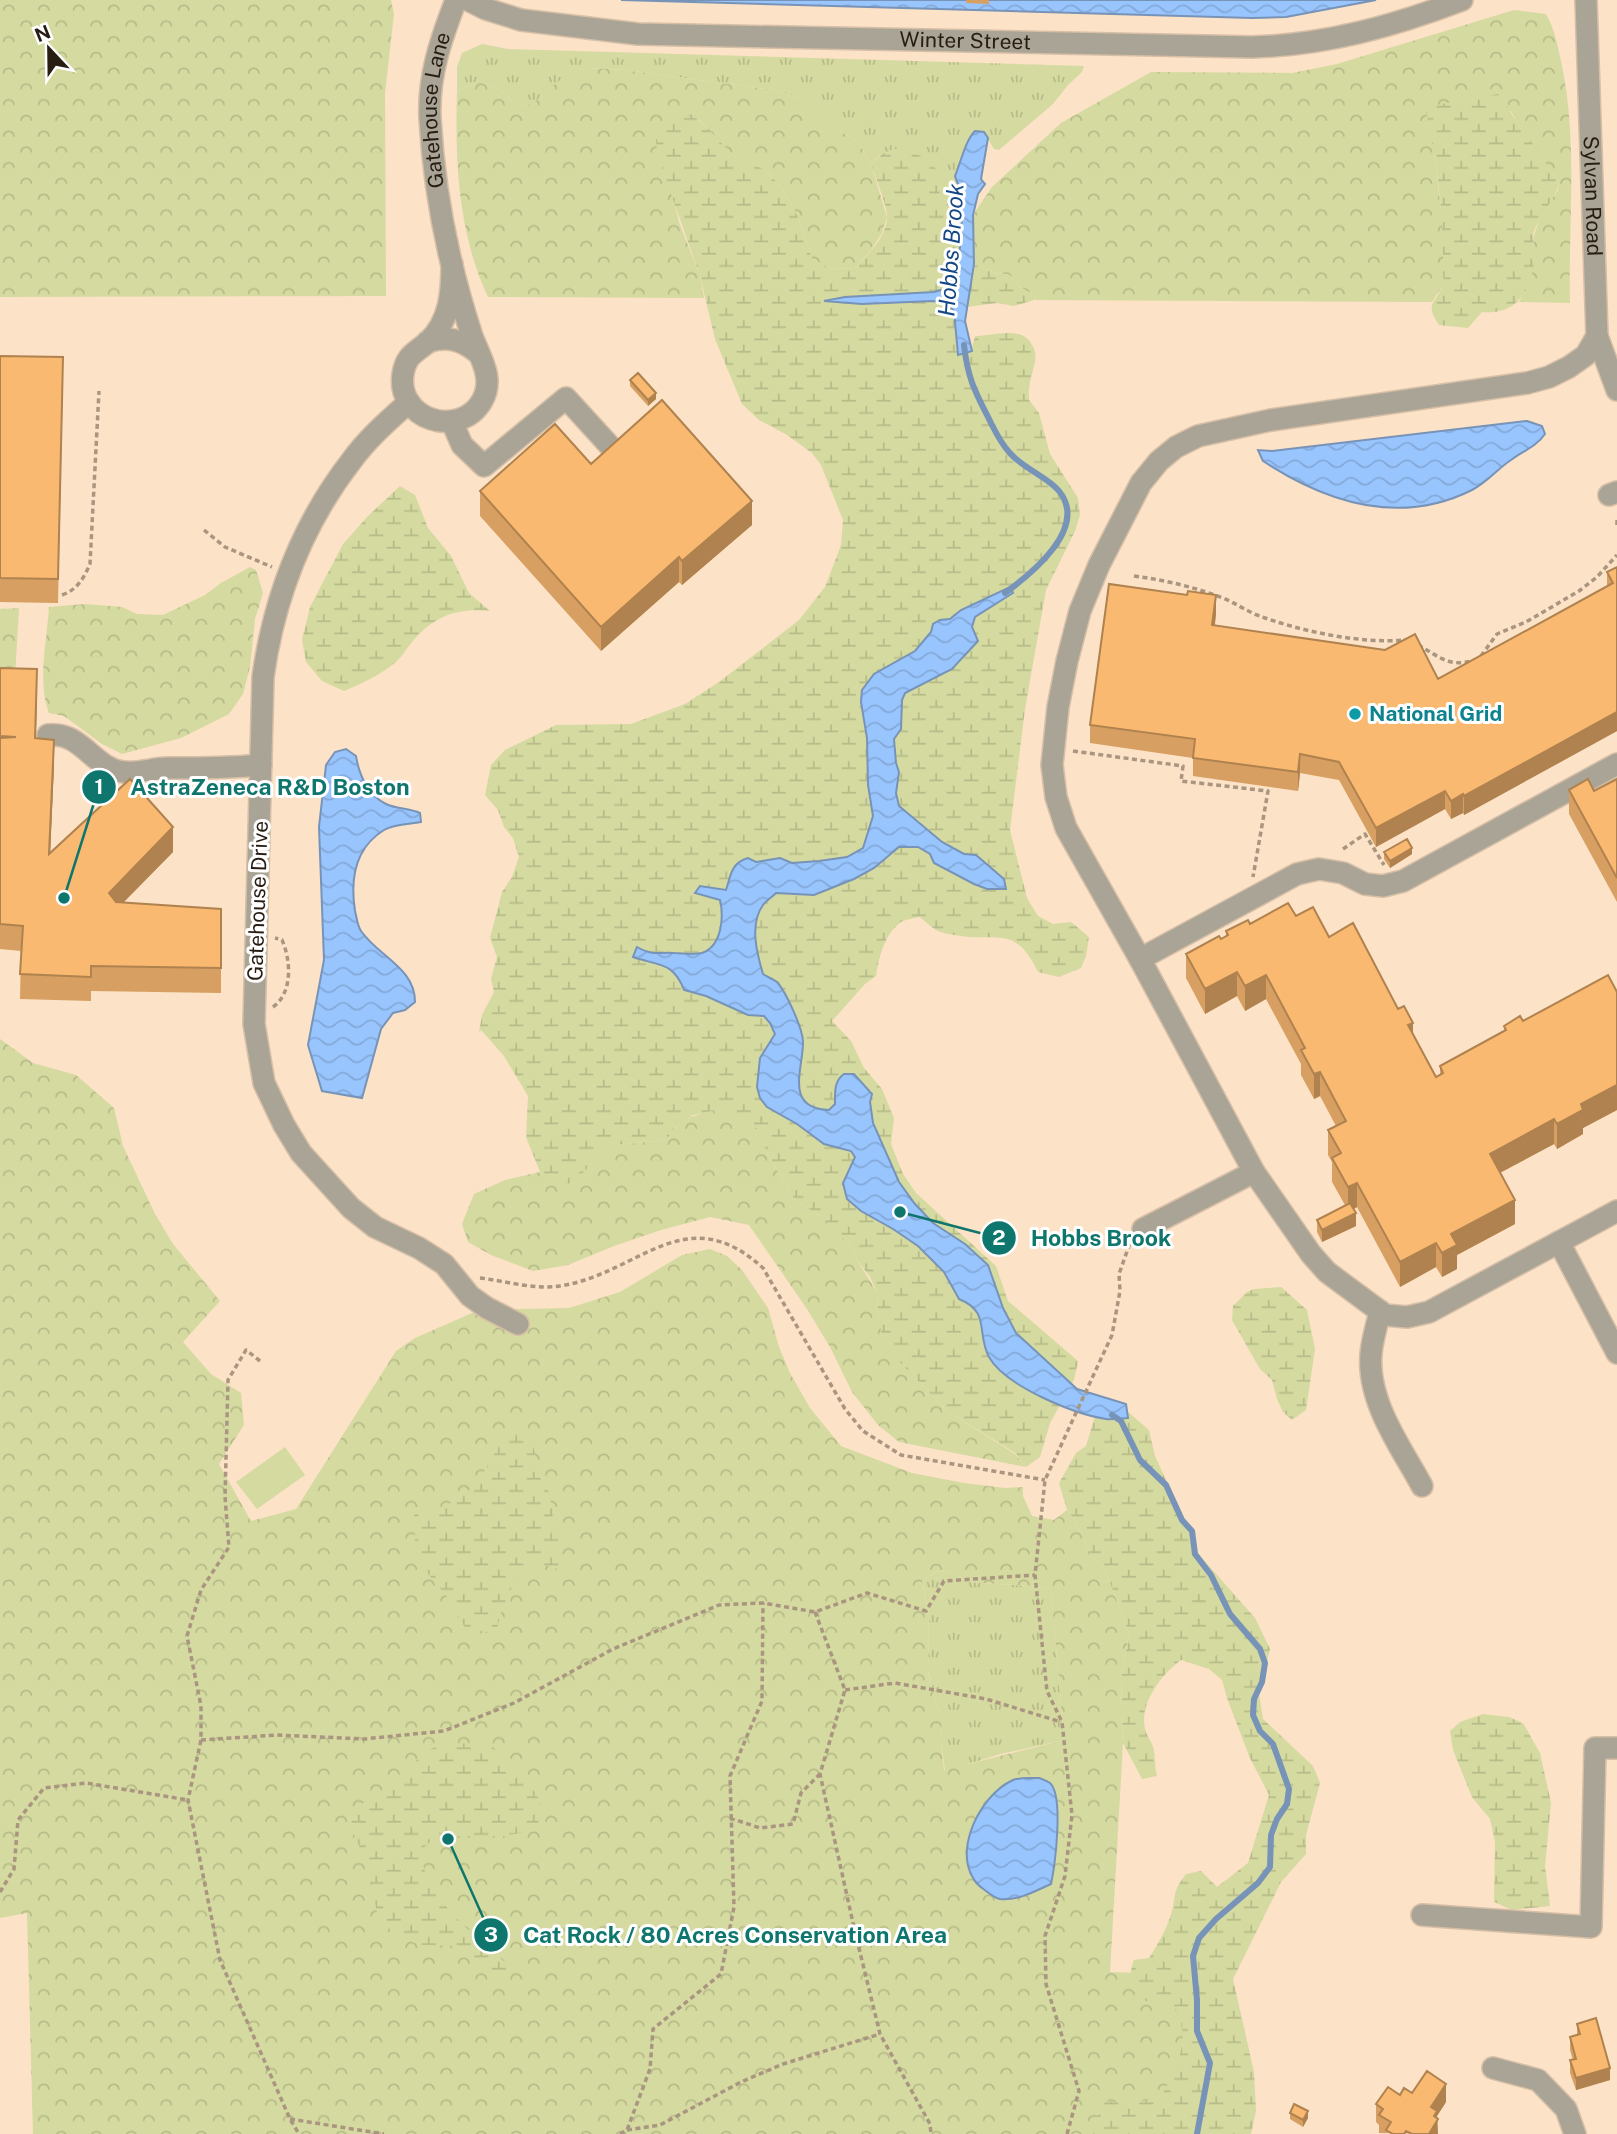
<svg xmlns="http://www.w3.org/2000/svg" width="1617" height="2134" viewBox="0 0 1617 2134" font-family="'Public Sans',sans-serif">
  <defs>
    <pattern id="grass-tufts" width="24" height="20" patternUnits="userSpaceOnUse" patternTransform="scale(1.75)"><rect width="24" height="20" fill="#d5daa0"/><path d="M3 7l-1-3M5 7V3M7 7l1-3M15 17l-1-3M17 17v-4M19 17l1-3" fill="none" stroke="#b7bb89"/></pattern>
    <pattern id="forest-crowns" width="20" height="18" patternUnits="userSpaceOnUse" patternTransform="scale(1.75)"><rect width="20" height="18" fill="#d5daa0"/><path d="M2 6a3 3 0 1 1 6 0M12 15a3 3 0 1 1 6 0" fill="none" stroke="#b7bb89"/></pattern>
    <pattern id="wetland-marsh" width="20" height="14" patternUnits="userSpaceOnUse" patternTransform="scale(1.75)"><rect width="20" height="14" fill="#d5daa0"/><path d="M1 5h8M5 5V1M11 12h8M15 12V8" fill="none" stroke="#b7bb89"/></pattern>
    <pattern id="water-waves" width="16" height="10" patternUnits="userSpaceOnUse" patternTransform="scale(1.75)"><rect width="16" height="10" fill="#99c5fe"/><path d="M0 5q4-4 8 0t8 0" fill="none" stroke="#84a9d9"/></pattern>
  </defs>
  <rect width="100%" height="100%" fill="#fce2c6"/>
  <path fill="url(#grass-tufts)" d="M482 44 508 49 1084 66 1082 72 1068 85 1053 104 999 150 994 149 984 132 975 131C965 141 961 162 955 175L961 199 949 201 940 198 939 174 880 155 871 164 858 142 823 121 797 97 774 90 624 70 589 68 532 104 518 106 500 90 477 81 457 92V67L462 53Z
    M937 1571 955 1573 968 1582 1030 1586 1051 1589 1064 1740 1001 1754 945 1771 941 1741 942 1715 936 1704 928 1671 929 1614 922 1581Z"/>
  <path fill="url(#forest-crowns)" fill-rule="evenodd" d="M0 0H391L394 14 385 93 386 296 0 297Z
    M1514 10 1546 14C1555 30 1558 47 1562 66 1578 144 1568 223 1570 303L1519 302 1528 285 1535 255 1533 238 1541 215 1558 190 1559 182 1526 137 1511 111 1425 108 1433 142 1444 235 1443 285 1432 302 1034 300 1035 296 1020 287 1010 275 992 272 974 264 973 215 992 187 1061 123 1151 72 1292 73 1337 64Z
    M589 68 624 70 774 90 797 97 823 121 858 142 871 164 887 217 882 233 871 250 854 269 829 268 812 259C803 227 791 192 764 170 756 163 743 164 735 157 720 144 709 127 693 115L671 189 679 222 700 276 704 298 488 297C458 233 455 162 457 92L477 81 500 90 518 106 532 104 561 79Z
    M250 567 256 570 263 593 255 619 250 667 243 694 229 714 181 738 122 754 102 744 64 716 49 713C37 681 47 641 49 607L85 604 122 607 137 614 163 615 205 595 221 583Z
    M19 608 15 676 0 671V609Z
    M0 1039 33 1063 76 1075 114 1108 123 1146 155 1214 173 1244 220 1301 183 1342 211 1374 241 1393 244 1425 219 1464 251 1521 296 1509 396 1351 415 1338 479 1310 569 1308 620 1292 682 1255 710 1249 727 1256 742 1270 768 1308 779 1347 790 1373 810 1408 841 1446 912 1473 964 1483 1005 1488 1023 1487V1496L1032 1516 1054 1520 1067 1510 1075 1520 1089 1552 1106 1572 1129 1633 1121 1680 1123 1743 1110 1972 1223 1976 1212 2134H33L27 1913 0 1918ZM937 1571 955 1573 968 1582 1030 1586 1051 1589 1064 1740 944 1770 941 1741 942 1715 936 1704 928 1672 929 1614 922 1581ZM1050 1783C1062 1805 1057 1837 1056 1861Z
    M722 1109 761 1130 766 1151 794 1199 820 1216 850 1244 857 1260 877 1292 878 1316 916 1379 947 1411 1015 1454 1026 1467 899 1442 878 1425 852 1392 830 1347 807 1309 749 1225 710 1217 661 1230 614 1246 568 1265 533 1271 491 1255 468 1242 462 1224 474 1194 505 1180 540 1172 551 1181 583 1173 597 1157 616 1145 666 1140C682 1117 695 1114 722 1109Z"/>
  <path fill="url(#wetland-marsh)" d="M1498 94 1559 182C1557 198 1538 216 1533 235 1532 242 1536 250 1535 257 1531 290 1518 315 1482 312L1468 328 1439 325C1425 304 1434 305 1442 287 1444 282 1443 275 1443 270 1444 215 1437 161 1425 107Z
    M692 115C709 127 720 143 735 157 743 164 756 163 764 170 791 192 803 227 812 259L829 268 854 269C866 256 887 237 887 217 888 208 874 174 871 164 877 158 885 151 894 149 907 146 936 162 939 175 941 182 939 190 940 198L949 201 961 199C961 224 962 267 948 288L934 292 845 297 828 301 862 304 933 301 946 303 954 311 959 354 971 351 975 336C994 336 1022 325 1032 345 1035 350 1036 355 1035 361 1032 376 1028 383 1029 400L1039 413 1050 454 1078 498 1080 515 1075 531 1046 590 1025 709 1010 830 1027 898 1038 916 1053 924 1071 922 1089 937 1086 956 1081 968 1059 977 1038 972C1014 923 998 943 954 935 949 934 943 933 938 931 932 928 926 922 920 917 915 918 908 919 903 921 885 931 879 957 876 976L865 984 832 1021 851 1041 864 1068 882 1089 894 1118 891 1144 903 1174 916 1193 996 1266 1008 1301 1078 1361 1074 1380 1050 1423 1040 1457 1026 1467 1015 1453 947 1411 884 1346 878 1316 877 1292 870 1277 857 1260 850 1244 820 1216 794 1199 766 1151 760 1130 722 1109 693 1115 675 1128 666 1140 616 1145 597 1157 583 1173 568 1184 550 1181 540 1172 526 1137 528 1096 504 1056 481 1030 479 1033 482 1015 494 992 491 979 497 957 490 938 502 892 512 877 519 857 513 838 504 827 498 810 485 795 491 765 505 750 556 725 631 724 685 704 719 682 799 620 825 587 841 545 843 520 821 465 812 453 787 435 759 420 742 404 715 339 700 276 657 154 656 140C667 126 675 118 692 115Z
    M974 264 992 272 1010 275 1020 287 1035 296 1034 300 1014 306 997 303 967 307Z
    M400 486 415 495 428 528 451 556 469 593 490 611C458 608 435 615 413 641 407 647 403 656 396 662 380 675 363 683 344 691L322 681 306 662 302 640 310 607 343 544 368 516Z
    M1281 1287 1307 1310 1315 1349 1306 1410 1292 1420 1283 1412 1277 1399 1272 1380 1260 1369 1232 1320 1233 1306 1247 1292 1254 1289Z
    M1127 1411 1149 1430 1155 1456 1186 1524 1195 1550 1255 1618 1270 1649 1259 1694 1263 1719 1313 1766 1320 1783 1306 1835V1854L1281 1882 1233 1979 1254 2072 1256 2111 1251 2134H1093L1092 2126 1105 2101C1127 2104 1141 2104 1162 2095 1179 2064 1193 2036 1172 2002 1167 2002 1160 2004 1155 2003 1132 2001 1126 1979 1134 1960L1149 1958C1159 1943 1167 1928 1172 1911 1177 1891 1172 1893 1186 1874L1201 1871 1217 1887 1248 1863 1269 1795 1249 1756 1227 1698 1222 1680 1209 1669 1181 1660C1162 1674 1139 1703 1145 1729 1146 1735 1150 1739 1152 1744 1156 1753 1154 1766 1157 1776L1142 1779 1123 1743 1121 1680 1129 1633 1106 1572 1089 1552 1075 1520 1067 1510 1059 1483 1076 1453 1086 1446 1095 1416 1108 1419 1128 1418Z
    M521 1432 533 1446 540 1471 547 1485 553 1512 552 1522 561 1546 564 1571C559 1570 553 1567 548 1566 516 1563 502 1605 497 1629L470 1636 447 1597 425 1570 415 1543 414 1513C469 1506 479 1481 504 1437Z
    M1483 1714 1509 1717 1523 1723 1540 1753 1551 1803 1545 1866 1550 1906 1512 1910 1494 1902 1495 1842 1490 1819 1472 1797 1453 1750 1450 1731 1460 1722Z
    M479 1743 492 1746 528 1781 539 1799 540 1816 536 1830 504 1836H437L421 1850C422 1857 423 1865 425 1872 439 1910 484 1943 514 1970L501 1973 482 1970 463 1946 421 1945 395 1936 377 1913 371 1880 358 1843 348 1822 351 1809C369 1801 386 1789 401 1775 412 1766 421 1753 435 1747 448 1742 465 1744 479 1743Z"/>
  <path fill="#d5daa0" d="M285 1447 305 1475 257 1509 236 1482Z"/>
  <path fill="url(#water-waves)" stroke="#7793b8" stroke-width="2" d="M621 0H1376L1286 17 1252 18Z
    M975 131 984 132 988 138 981 179 985 184 978 194 973 215 974 264 965 321 972 351 958 355 954 311 946 303 933 301 862 304 824 301 845 297 934 292 948 288C963 265 966 201 955 176 961 162 965 141 975 131Z
    M1527 421 1542 426 1545 434C1536 447 1523 451 1511 460 1497 469 1488 482 1472 490 1400 526 1327 503 1263 461L1258 450 1272 451Z
    M1010 587 1013 593 975 617 972 627 978 641 952 669 905 693 902 700 901 729 894 739 896 763 899 772 896 793 899 806 942 842 964 854 976 855 1004 879 1006 889H987L974 884 934 863 930 854 918 847H899L874 868 854 879 814 895 776 893C772 897 766 901 763 905 749 924 757 954 763 974 767 977 773 979 777 982 786 992 803 1029 803 1042 803 1070 784 1108 829 1110L835 1104C835 1092 834 1081 844 1074H854L872 1094 870 1102 873 1123 899 1182 915 1204 933 1223 965 1244 988 1265 1003 1308 1016 1333 1077 1389 1126 1404 1128 1418C1121 1418 1113 1420 1106 1419 1074 1414 1005 1386 989 1357 976 1333 991 1312 959 1299L944 1272 918 1246 893 1229 861 1211 847 1199 843 1183 855 1157 851 1151 824 1144 797 1124 767 1107 760 1098 757 1087 760 1058 775 1034 770 1023 764 1016 748 1015 706 996 684 990C673 961 658 966 633 957L637 947C653 956 657 952 674 953 682 953 694 955 702 953 722 946 724 917 720 900L695 893 700 886 726 890C731 875 731 863 748 858L756 862 780 858 792 863 819 861 847 857 863 848 873 816 868 785 867 738 861 702 862 690 874 674 915 651 931 632 933 624 940 620 950 619 961 610Z
    M346 749 356 756C359 775 368 795 386 804 396 809 409 808 420 813L421 822C410 824 393 824 384 830 355 848 350 879 355 911 357 918 357 925 361 931 379 957 415 968 415 1002L405 1010 393 1013 381 1029 362 1098 322 1091 308 1045 324 960 319 827 326 765 335 752Z
    M1039 1778C1040 1778 1049 1782 1050 1783 1064 1796 1055 1865 1051 1884 1035 1891 1018 1901 1000 1899 995 1898 990 1894 986 1891 945 1865 977 1796 1013 1780 1020 1777 1031 1778 1039 1778Z"/>
  <g fill="none" stroke-linecap="round" stroke-linejoin="round">
    <path stroke="#7793b8" stroke-width="6" d="M964 345C968 381 976 393 992 425 997 435 1001 443 1009 452 1022 468 1048 477 1059 491 1089 528 1031 574 1005 593
      M1112 1415 1121 1421 1140 1460 1166 1485 1182 1520 1192 1531 1195 1554 1211 1575 1230 1614 1260 1649 1265 1663 1262 1682 1254 1699 1253 1715 1260 1731 1273 1744 1289 1789 1287 1804 1277 1819 1271 1835 1270 1867 1258 1883 1216 1919 1199 1938 1193 1956 1197 2000V2031L1210 2063 1197 2134"/>
    <g stroke="#d6bfa6" stroke-width="24">
      <g id="minor">
        <path id="s1" d="M468 0 486 9 521 20 638 34 1252 47C1326 45 1394 26 1462 0"/>
        <path id="s2" d="M1586 0 1597 336 1617 390"/>
        <path id="s3" d="M452 264C452 293 450 321 428 342 415 353 406 355 403 374 396 419 459 440 482 401 495 378 480 358 472 336 449 266 434 191 430 118 428 76 441 39 456 0"/>
        <path d="M1597 336 1586 355 1569 367 1549 377 1527 383 1271 420 1198 436 1176 447 1159 461 1141 483 1099 565 1080 611 1067 661 1058 707 1052 765 1056 797 1066 828 1140 959 1254 1172 1311 1254 1327 1272 1385 1315 1407 1317 1429 1312 1617 1211"/>
        <path d="M427 342C448 336 461 339 478 353"/>
        <path d="M409 402C389 420 368 438 352 460 303 523 274 598 263 677L254 1024 264 1083 284 1125 301 1153 351 1208 375 1227 419 1248 444 1264 470 1296 487 1308 518 1324"/>
        <path d="M452 422 462 445 484 466 566 398 609 445"/>
        <path d="M1609 495 1617 492"/>
        <path d="M48 735C82 731 93 769 124 772 138 774 153 768 168 768 199 768 229 768 261 765"/>
        <path d="M1140 959 1297 874 1319 869 1343 873 1365 884 1383 886 1403 881 1617 764"/>
        <path d="M1143 1229 1254 1172"/>
        <path d="M1559 1242 1617 1353"/>
        <path d="M1380 1311C1377 1325 1372 1340 1371 1354 1367 1402 1401 1447 1422 1486"/>
        <path d="M1422 1915 1591 1927 1595 1748H1617"/>
        <path d="M1493 2068 1538 2080 1566 2109 1575 2134"/>
      </g>
    </g>
    <path stroke="#a99580" stroke-width="3.5" stroke-dasharray="5 3.5" stroke-linecap="butt" d="M1617 520V527
      M204 530 225 547 272 567
      M1134 576C1165 580 1194 587 1223 598 1235 603 1245 610 1257 615 1299 631 1360 644 1405 640
      M62 595C77 590 84 578 90 564L99 391
      M1418 645C1440 657 1449 668 1475 660
      M1481 656 1497 634 1526 622 1579 591 1597 577 1617 555
      M1073 751 1183 766 1181 781 1268 791 1253 877
      M1343 849 1365 834 1384 865
      M273 1007C293 993 291 960 282 940L275 938
      M480 1278C506 1281 534 1290 560 1286 639 1274 685 1197 763 1268L845 1409 863 1431 901 1455 1045 1480
      M260 1361 246 1350 228 1380 225 1497 229 1547 201 1590 187 1636 201 1706V1740L188 1800 220 1960 290 2119 299 2134
      M815 1612 845 1690 820 1774 855 1932 880 2034 930 2124 931 2134
      M845 1690 895 1683 986 1699 1061 1722
      M201 1740 277 1735 364 1739 444 1731 514 1703 613 1649 719 1605 763 1603 815 1612 867 1593 926 1611 944 1581 1035 1575
      M730 1818 760 1828 793 1824 801 1793 820 1774
      M0 1892 14 1869 18 1820 44 1788 86 1783 188 1800
      M290 2119 384 2134
      M627 2130 660 2125 741 2082 783 2064 880 2034
      M620 2134 627 2130 650 2069 653 2029 721 1974 734 1907 730 1776 762 1701 763 1603
      M1067 2134 1079 2091 1046 1984 1045 1936 1065 1876 1072 1815 1062 1722 1047 1691 1035 1575 1045 1480 1112 1335 1120 1291 1119 1274 1130 1243"/>
    <use href="#minor" stroke="#a9a496" stroke-width="21"/>
  </g>
  <path fill="#d79f61" d="M966 0H989V4L966 3Z
    M0 356 63 382 58 603 0 602Z
    M630 380 656 399 648 406 630 386Z
    M591 464 752 525 682 585 679 582 601 651 480 516V491Z
    M1617 567V731L1464 815 1463 813 1451 819 1445 809 1376 847 1339 780 1300 773 1298 791 1193 776V758L1090 743V725L1216 614 1215 625 1438 679 1607 586V572Z
    M0 668 37 694 36 738 54 765 50 853 173 852 123 903 221 909V993L91 991V1001L20 999 21 951 0 949Z
    M1617 779V902L1569 814V790L1594 791Z
    M1384 852 1412 854 1390 868 1384 859Z
    M1296 916 1329 937 1398 1009 1436 1077 1440 1074V1066L1504 1031V1026L1523 1021 1617 992V1110L1583 1128V1134L1557 1149 1554 1144 1500 1173 1515 1224 1457 1255V1269L1442 1277 1436 1267 1400 1287 1357 1207 1354 1209 1356 1226 1322 1242 1317 1232V1220L1345 1205 1332 1182V1162L1328 1155V1130L1336 1126 1320 1096 1314 1099 1301 1075V1064L1266 999 1245 1011 1237 996 1205 1014 1186 978V954L1226 936V931L1250 924Z
    M1577 2024 1610 2080 1576 2090 1570 2073V2060H1573L1570 2050V2037L1577 2035Z
    M1412 2093 1446 2102 1437 2116 1438 2134 1379 2133V2125L1376 2122V2104Z
    M1290 2113 1308 2118 1303 2127 1290 2119Z"/>
  <path fill="#af824f" d="M656 393V399L648 406V400Z
    M752 501V525L682 585V561Z
    M679 557V582L601 651V627Z
    M1216 595V614L1212 644V625Z
    M37 669V694L35 762V738Z
    M1617 712V731L1464 815V796Z
    M54 740V765L49 879V854Z
    M1300 754V773L1298 791V772Z
    M1445 791V809L1376 847V828Z
    M1463 794V813L1451 819V801Z
    M173 827V852L109 917V893Z
    M1412 848V854L1390 868V861Z
    M1237 972V996L1205 1014V989Z
    M1266 975V999L1245 1011V986Z
    M1413 1023V1047L1408 1025Z
    M1320 1072V1096L1314 1099V1074Z
    M1617 1085V1110L1583 1128V1134L1557 1149V1124L1581 1104Z
    M1554 1119V1144L1490 1178V1154Z
    M1357 1183V1207L1348 1212V1187Z
    M1515 1200V1224L1457 1255V1269L1442 1277V1253L1451 1234Z
    M1356 1213V1226L1322 1242V1230Z
    M1436 1243V1267L1400 1287V1262Z
    M1610 2068V2080L1576 2090V2078Z
    M1446 2084V2102L1437 2116 1438 2134H1429L1431 2107Z
    M1308 2111V2118L1303 2127V2120Z"/>
  <path fill="#fab971" stroke="#af824f" stroke-width="2" d="M0 356 63 357 58 579 0 578Z
    M638 373 656 393 648 400 630 380Z
    M662 400 752 501 682 561 679 557 601 627 480 491 555 424 591 464Z
    M1617 567V712L1464 796 1463 794 1451 801 1445 791 1376 828 1339 762 1300 754 1298 772 1193 758 1195 739 1090 725 1109 584 1187 595 1188 591 1216 595 1212 625 1385 650 1415 634 1438 679 1613 583 1607 572Z
    M0 668 37 669 35 738 54 740 49 854 130 779 173 827 109 893 116 902 221 909V968L91 966V977L20 974 23 926 0 924V738L16 737 0 736Z
    M1588 779 1594 791 1617 779V878L1569 790Z
    M1407 839 1412 848 1390 861 1384 852Z
    M1288 903 1296 916 1313 907 1329 937 1353 923 1398 1009 1404 1006 1413 1023 1408 1025 1436 1077 1443 1073 1440 1066 1506 1030 1504 1026 1520 1016 1523 1021 1608 975 1617 992V1085L1581 1104 1583 1110 1557 1124 1554 1119 1490 1154 1515 1200 1451 1234 1457 1245 1442 1253 1436 1243 1400 1262 1357 1183 1348 1187 1332 1158 1341 1153 1328 1130 1346 1121 1320 1072 1314 1074 1301 1050 1305 1048 1266 975 1245 986 1237 972 1205 989 1186 954 1219 936 1221 939 1228 935 1226 931 1248 920 1250 924Z
    M1350 1203 1356 1213 1322 1230 1317 1220Z
    M1596 2018 1610 2068 1576 2078 1570 2060 1576 2059 1570 2037 1580 2034 1577 2024Z
    M1427 2071 1446 2084 1431 2107 1437 2111 1434 2116 1438 2119 1429 2134H1412L1406 2131 1404 2134H1393L1386 2130 1391 2122 1379 2115 1383 2109 1376 2104 1388 2087 1400 2095 1404 2088 1412 2093Z
    M1294 2104 1308 2111 1303 2120 1290 2113Z"/>
  <circle fill="#0f9aa8" stroke="#fff" stroke-width="2.5" cx="1355" cy="714" r="7"/>
  <g text-anchor="middle" stroke-width="6" stroke-linejoin="round" paint-order="stroke">
    <g font-size="21" fill="#271d13" stroke="#fff">
      <text dy="7" stroke="none"><textPath href="#s1" startOffset="502">Winter Street</textPath></text>
      <text dy="7" stroke="none"><textPath href="#s3" startOffset="542">Gatehouse Lane</textPath></text>
      <text dy="7" stroke="none"><textPath href="#s2" startOffset="196">Sylvan Road</textPath></text>
      <text transform="translate(258 901) rotate(-88)" y="7">Gatehouse Drive</text>
    </g>
    <g font-size="21" font-weight="bold" fill="#0d838f" stroke="#fff" text-anchor="start">
      <text x="1369" y="721">National Grid</text>
    </g>
    <g font-size="23" font-style="italic" fill="#134785" stroke="#fff">
      <text transform="translate(951 250) rotate(-86)" y="8">Hobbs Brook</text>
    </g>
  </g>
  <path fill="none" stroke="#0f766e" stroke-width="2.5" d="M64 898L99 787M900 1212L999 1238M448 1839L491 1935"/>
  <g fill="#0f766e" stroke="#fff" stroke-width="2.5">
    <circle cx="64" cy="898" r="7"/>
    <circle cx="900" cy="1212" r="7"/>
    <circle cx="448" cy="1839" r="7"/>
    <circle cx="99" cy="787" r="18"/>
    <circle cx="999" cy="1238" r="18"/>
    <circle cx="491" cy="1935" r="18"/>
  </g>
  <g font-size="21" text-anchor="middle" font-weight="bold" fill="#fff">
    <text x="99" y="794">1</text>
    <text x="999" y="1245">2</text>
    <text x="491" y="1942">3</text>
  </g>
  <g font-size="23" text-anchor="middle" font-weight="bold" fill="#0f766e" stroke="#fff" stroke-width="6" stroke-linejoin="round" paint-order="stroke">
    <text x="270" y="795">AstraZeneca R&amp;D Boston</text>
    <text x="1101" y="1246">Hobbs Brook</text>
    <text x="735" y="1943">Cat Rock / 80 Acres Conservation Area</text>
  </g>
  <g transform="translate(49 49) rotate(338)" stroke="#ffffff" stroke-width="5" paint-order="stroke">
  <path d="M0-5L12 26L0 18L-12 26Z" fill="#271d13"/>
  <text y="-10" font-size="19" font-weight="bold" text-anchor="middle" fill="#271d13">N</text>
  </g>
</svg>
